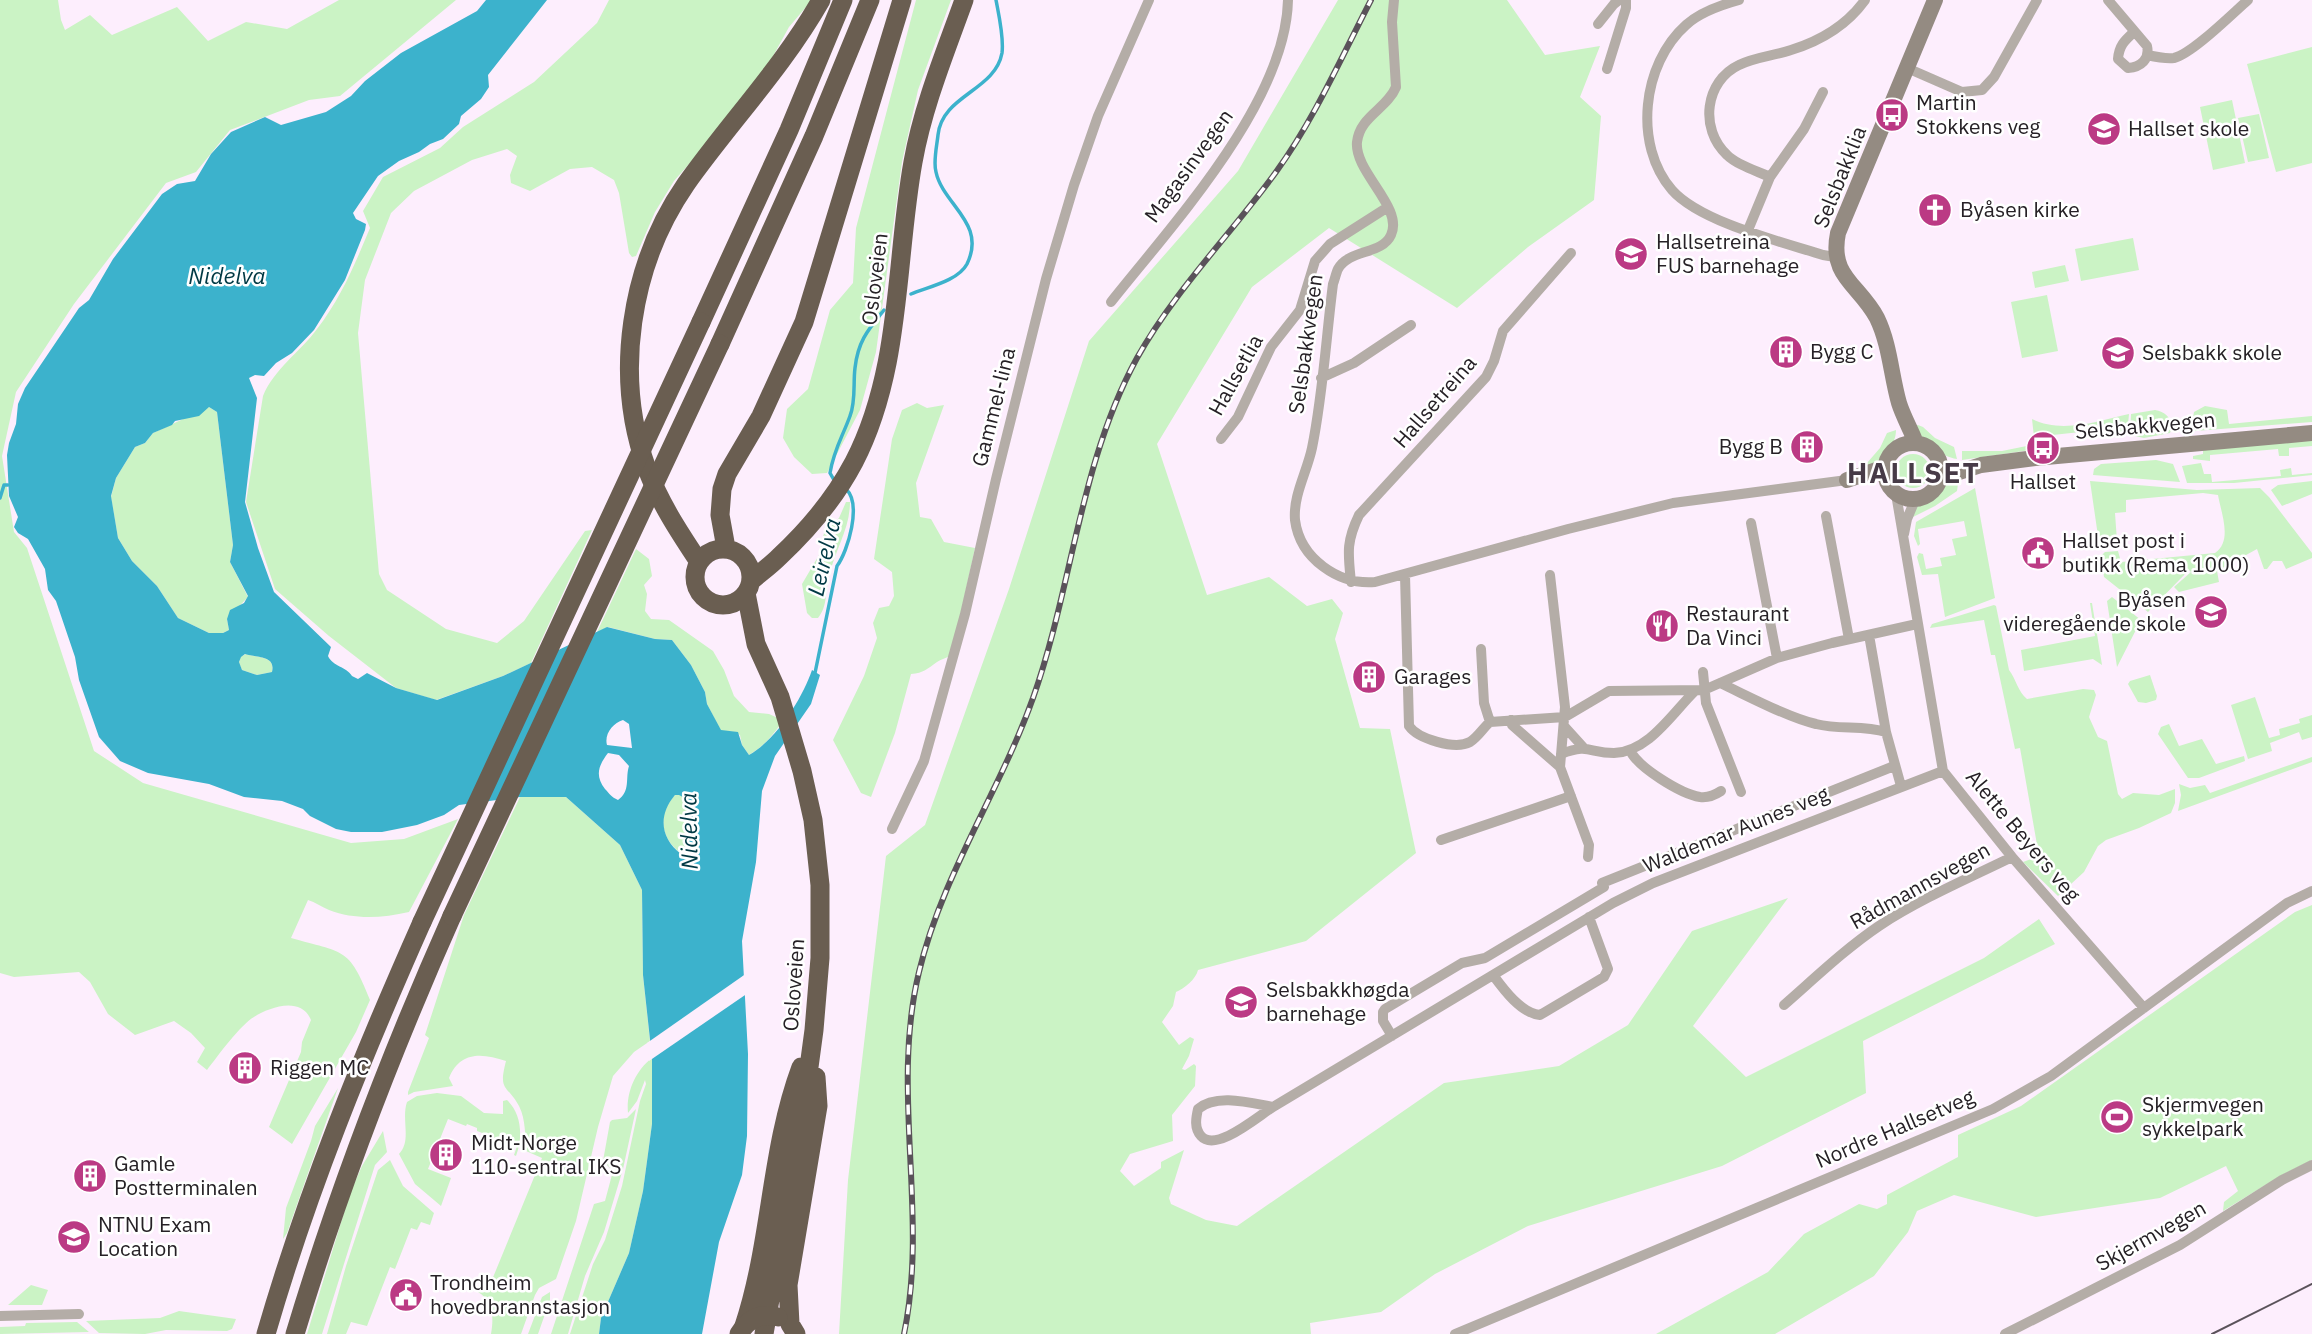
<svg xmlns="http://www.w3.org/2000/svg" width="2312" height="1334" viewBox="0 0 2312 1334" font-family="'IBM Plex Sans',sans-serif">
  <rect width="100%" height="100%" fill="#fdeefd"/>
  <path fill="#cbf3c5" d="M0 0H58L61 20 65 30 90 15 112 35 177 7 208 41 246 22 287 29 339 0H456L340 96 309 100 230 130 196 172 166 183 74 304 16 392 2 456 14 532 27 548 94 751 143 783 351 843 404 839 458 819 409 912C382 918 355 920 329 910 322 907 315 902 308 900L291 938C343 953 349 946 370 1000L356 1032 292 1144 269 1127 301 1052 302 1042 311 1020C301 996 270 1007 254 1017 241 1024 217 1057 207 1070L197 1062 205 1048 191 1033 174 1021 135 1035 108 1014 90 982 79 972 14 977 0 973Z
    M609 0H812L789 27 755 89 674 181 655 212 636 256 632 257 629 253 619 193 614 180 592 167 570 169 530 191 511 183 510 175 517 156 507 149 472 160 414 191 391 213 365 280 358 333 379 574 387 590 446 629 497 643 524 621 585 531 592 530 531 663 503 676 436 700 396 688 329 636 275 589 246 502 263 396C274 369 300 352 317 329 341 298 355 264 370 228L363 211 383 177 440 148 463 127 534 82 597 23Z
    M916 0H951L918 90 902 162 876 352 860 410 827 473 812 474 794 457 783 438 787 409 808 389 830 310 853 283 856 228Z
    M1338 0H1507L1545 55 1600 46 1580 97 1601 116 1594 200 1528 247 1457 308 1329 228 1252 287 1157 444 1207 595 1269 577 1307 606 1332 599 1343 613 1335 639 1360 728 1390 729 1416 853 1306 941 1198 970C1196 979 1184 989 1176 992L1173 1006 1162 1022 1179 1045 1190 1037 1194 1039 1189 1056 1182 1069 1185 1070 1194 1064 1196 1066 1195 1086 1172 1115 1173 1141 1130 1154 1120 1171 1134 1186 1161 1168V1162L1184 1150 1169 1198 1171 1204 1206 1220 1237 1226 1444 1083 1559 1066 1628 1025 1692 931 1788 898 1693 1026 1746 1077 1984 958 2039 919 2055 944 1863 1041 1866 1093 1722 1166 1528 1226 1435 1274 1381 1312 1310 1323 1311 1334H839L848 1180 886 856 925 825 1009 589 1089 341 1238 171Z
    M2312 47V163L2276 172 2247 64Z
    M2232 100 2245 163 2213 170 2200 107Z
    M2259 114 2269 158 2248 162 2238 118Z
    M2133 238 2139 270 2081 281 2075 249Z
    M2065 265 2069 281 2035 288 2032 272Z
    M2047 295 2058 351 2022 358 2011 302Z
    M917 403 927 408 944 405 916 483 920 517 931 519 944 542 975 548 952 653C947 659 943 658 937 662 927 669 924 673 911 674L895 733 871 797 861 793 833 740 864 676 877 638 873 623 879 608 889 606 894 596 892 572 874 559 892 439 902 410Z
    M2205 406 2227 410 2229 424 2312 416V422L2195 431 2192 424 2194 412Z
    M209 407 217 412 233 545 230 562 248 597 227 619 229 630 223 633H209L178 618 157 586 132 561 118 538 111 497 116 478 135 447 145 443 153 433Z
    M2155 410C2167 412 2175 421 2170 433L2144 438 2130 435 2131 414Z
    M2129 414 2127 435 2099 430 2034 437 2032 419C2062 434 2098 421 2129 414Z
    M1918 425 1923 427 1935 438 1954 447 1957 459C1941 457 1922 440 1914 426Z
    M1896 430C1896 446 1882 460 1868 468L1867 463 1880 448 1887 433Z
    M2312 440V446L2289 448V456H2279L2278 449 2210 455V461L2193 459V456L2203 454V450Z
    M2036 444 2038 449 1962 460V451H2002Z
    M1896 471a17 17 0 1 1 34 0a17 17 0 1 1-34 0Z
    M2156 460 2173 464 2180 482 2093 475 2094 469 2101 464Z
    M2201 463 2204 474H2211L2212 482 2281 476 2280 470 2291 468 2292 475 2312 473V475L2234 483H2187L2182 466Z
    M1959 477 1957 491 1935 506 1911 518 1917 506 1931 500 1945 485Z
    M2090 481 2197 490 2260 488 2269 497 2312 553V558L2286 569 2282 561H2273L2267 569H2264L2257 549 2217 571 2219 582 2179 592 2174 587 2191 572 2189 570 2148 612 2104 577 2101 556 2105 552 2118 551 2121 562 2215 553C2233 541 2221 513 2218 495L2203 493 2126 500V512L2115 513 2117 541 2103 543 2098 536Z
    M2312 481V494L2282 506 2271 490 2278 485Z
    M1975 488 1995 598 1945 617 1938 574 1922 575 1917 557 1919 553 1923 554 1926 569 1942 566 1940 558 1956 555 1952 539 1967 536 1964 521 1918 529 1920 544 1918 546 1914 536 1916 522Z
    M846 502H850C850 529 835 550 829 576 825 591 828 606 818 618H812L807 613 802 584 819 555 824 533 839 518Z
    M636 549 649 559 652 576 644 585 647 594 645 611 651 619 669 620 713 651 724 670 734 696 749 712 769 714 778 718 780 725C771 737 763 747 749 755L742 745 740 735 735 732 721 731 707 704 705 692 691 665 672 640 655 639 608 627 597 632Z
    M2112 597 2141 620 2117 667 2107 601Z
    M2090 603H2092L2102 665 2093 659 2024 671 2021 650 2095 636Z
    M1994 605 1996 606 2009 670C2016 679 2018 692 2027 699L2083 689 2094 690 2096 695 2089 717 2098 737 2107 741 2118 794 2122 799 2133 793 2159 795 2175 789V803L2171 813 2139 828 2106 840 2098 846 2084 872 2058 896 2023 862 2039 856 2020 748 2015 749 1995 655H1991L1984 620 1930 628 1932 624Z
    M246 654C257 658 276 655 272 672L257 675 242 670 239 663 240 657Z
    M2150 675 2157 696 2156 700 2146 703 2138 702 2128 684 2130 681Z
    M2255 697 2269 738 2280 735 2279 729 2300 723 2299 719 2312 715V737L2302 740 2299 732 2270 743 2272 751 2248 759 2231 705Z
    M2169 724 2179 746 2202 739 2216 764 2244 756 2245 761 2199 778H2188L2158 734 2161 727Z
    M2312 757V762L2178 811 2181 795 2179 784 2190 788 2205 785 2210 793Z
    M675 795H680L685 798C690 819 692 834 682 854 660 838 657 815 675 795Z
    M520 797H566L620 845 642 890 643 975 650 1041 634 1052 613 1076 598 1127 576 1221 556 1279 539 1288 535 1295 521 1334H491C494 1317 493 1301 478 1292L479 1289 487 1292 542 1158 526 1151C525 1136 526 1120 519 1106 507 1084 498 1092 506 1061 482 1053 460 1051 449 1078L453 1086 414 1092 408 1095V1092L429 1038 425 1035 464 915Z
    M2312 905V1160L2280 1176 2223 1211 2224 1202 2238 1191 2226 1166 2160 1198 2036 1217 1954 1195 1917 1211 1908 1232 1874 1276 1775 1334H1656L1768 1272 1804 1234 1859 1204 1877 1209 1887 1204V1195L1958 1157V1135L2021 1106 2295 912Z
    M652 1058V1124L643 1191 629 1253 601 1318 599 1334H570L593 1264 605 1240 622 1186 640 1101 646 1084 645 1080 637 1101 628 1113C626 1093 635 1071 652 1058Z
    M338 1088 287 1233 283 1239 286 1208 311 1141 315 1126Z
    M437 1093 461 1096 484 1113 503 1114V1101L507 1100C522 1114 523 1138 516 1156L514 1155 517 1146 477 1131V1128L467 1124 466 1126 448 1119 428 1169 451 1178 441 1206 415 1184 399 1154C412 1141 401 1119 407 1102L417 1096Z
    M636 1109 623 1169 604 1232 585 1276 568 1334H551L594 1204 605 1201 613 1171 603 1161 610 1122 612 1120 627 1118Z
    M383 1131 387 1152 375 1165 322 1334H307L350 1193 362 1166Z
    M390 1160 403 1186 434 1213 430 1225 421 1222 417 1230 411 1228 395 1269 390 1267 367 1326 351 1322 346 1334H327L346 1266 378 1170Z
    M31 1285 48 1290 42 1305H8Z
    M550 1292V1300L538 1334H528L542 1297Z
    M179 1311 236 1319 232 1329 227 1331 166 1330 145 1334 99 1333 86 1321 160 1318Z
    M77 1322 89 1332 0 1334V1327L25 1326 26 1323Z"/>
  <path fill="#3cb2cc" fill-rule="evenodd" d="M486 0H547L488 75 489 87 481 99 461 116 459 124 443 139 430 144 419 152 399 161 378 176 353 213 356 219 366 224 365 230 345 280 314 330 292 353 276 363 264 376 255 375 249 378 257 398 245 502 258 548 274 592 331 647 328 656C333 667 346 666 352 676L358 679 367 673 396 688 437 700 503 676 607 627 655 639 672 640 691 665 705 692 707 704 721 730 738 732 742 745 749 755C777 739 802 699 812 670L820 675 811 704 775 756 762 791 756 862 742 941 748 1054 747 1136 742 1175 719 1242 702 1334H599L601 1318 629 1253 643 1191 652 1124V1058L643 975 642 890 620 845 566 797H520L459 805 444 815 417 825 382 832H351L336 829 310 816 303 809 282 801 244 797 209 784 148 773 120 761 99 737 79 680 75 657 56 601 48 590 45 569 28 539 18 533 14 527 18 517 9 496 7 455 9 443 16 424 18 404 25 388 79 308 89 300 113 259 162 194 177 184 195 181 211 154 231 132 265 117 281 125 326 112 351 96 365 81 401 53 477 11ZM209 407 217 412 233 545 230 562 248 596 244 603 230 610 227 619 229 630 223 633H209L178 618 157 586 132 561 118 538 111 496 116 478 135 447 145 443 153 433 172 425 175 421 199 416ZM245 654C257 658 276 655 272 672L257 675 242 670 239 662 241 657ZM623 720 629 724 632 748 607 745C604 734 613 723 623 720ZM608 753 619 755 629 766C625 778 631 791 618 800 611 797 610 794 605 789 595 776 598 766 608 753ZM675 795H679L685 798C690 819 694 836 681 854 660 838 658 815 675 795Z"/>
  <path fill="#fdeefd" d="M747 973 748 993 649 1061 647 1043Z"/>
  <g fill="none" stroke-linecap="round" stroke-linejoin="round">
    <path stroke="#3cb2cc" stroke-width="3.5" d="M911 294C928 287 958 281 967 264 987 223 943 205 936 172 933 162 937 145 938 135 942 95 995 91 1002 53 1004 37 999 16 996 0
      M834 480 830 473C834 449 842 438 850 416 856 401 853 383 855 368 858 341 868 330 884 310
      M0 498 4 485H8
      M815 673 837 566C848 551 862 504 846 489"/>
    <path stroke="#b4ada7" stroke-width="10" d="M1394 0 1392 22 1396 87C1387 109 1360 116 1357 142 1354 172 1404 207 1391 235 1382 255 1349 249 1338 269 1336 273 1335 279 1333 284 1326 338 1323 394 1312 448 1307 472 1293 495 1295 520 1300 559 1339 585 1375 582L1568 529 1673 503 1847 480
      M1739 0C1721 5 1700 12 1686 25 1642 64 1633 145 1672 190 1700 222 1782 242 1823 255L1835 257
      M2108 0 2147 46C2150 59 2141 67 2128 68L2118 59C2119 46 2124 41 2134 32
      M1598 24 1614 4 1619 0
      M2147 55C2156 57 2165 59 2174 58 2192 54 2233 13 2248 0
      M1907 68 1962 92 1982 90 1994 77 2037 0
      M1607 69 1626 8V0
      M1770 177 1804 129 1823 92
      M1748 230 1770 177C1757 171 1737 165 1727 155 1699 129 1705 81 1739 65 1755 57 1773 56 1791 50 1820 41 1847 25 1865 0
      M1111 302C1172 225 1286 102 1288 0
      M1321 378 1354 363 1411 325
      M1221 439 1238 417 1271 347 1300 310 1315 261 1330 244 1388 207
      M1896 494 1943 771 2012 857 2144 1008
      M1826 516 1849 639
      M1751 523 1777 658
      M1904 534 1907 519 1915 500
      M1405 575 1409 726C1418 739 1455 750 1470 742 1478 737 1483 728 1490 722L1565 717 1609 691 1704 690 1777 658 1832 643 1917 624
      M1550 575 1565 707 1560 767 1589 845 1588 857
      M1351 582C1348 553 1346 542 1359 515L1486 377 1494 361 1503 331 1571 253
      M1869 635 1886 732 1901 786
      M1481 649 1484 703 1490 722
      M1703 672 1706 703 1741 792
      M1720 683C1746 695 1789 718 1816 724 1839 730 1863 725 1886 732
      M1511 720 1512 725 1560 767
      M1564 726 1583 747
      M1630 750C1637 767 1681 794 1700 797 1708 798 1715 795 1721 791
      M1561 754C1589 743 1589 753 1614 753 1649 752 1673 712 1695 691
      M892 829 924 761 965 614 996 479 1046 279 1074 185 1098 116 1149 0
      M1441 840 1571 796
      M1602 883 1894 766
      M1493 975C1504 990 1521 1013 1540 1015L1604 977 1608 969 1589 917
      M1784 1005C1815 978 1845 949 1879 926 1920 899 1967 879 2012 857
      M1392 1036 1383 1021V1012L1385 1009 1462 963 1485 958 1604 887
      M1273 1107C1251 1103 1216 1093 1198 1109 1196 1118 1194 1128 1201 1136 1216 1153 1258 1116 1273 1107L1613 903 1653 883 1943 771
      M0 1316 79 1314
      M1455 1334 1993 1109 2051 1076 2287 903 2312 891
      M2005 1334 2180 1245 2282 1180 2312 1165"/>
    <path stroke="#948b82" stroke-width="16" d="M1885 471a28 28 0 1 1 56 0a28 28 0 1 1-56 0Z
      M1916 443C1911 430 1903 416 1899 403 1891 375 1890 345 1877 318 1859 284 1829 277 1838 233L1935 0
      M1941 478 1981 465 2035 458 2312 433
      M1847 480 1885 467"/>
    <path stroke="#6a5e51" stroke-width="19" d="M701 322 789 130 843 0
      M720 344 814 136 870 0
      M726 548 720 515 722 489 727 474 761 416 804 322 902 0
      M695 577a28 28 0 1 1 56 0a28 28 0 1 1-56 0Z
      M699 562C679 532 660 503 647 469 613 376 630 265 686 184 730 122 783 67 821 0
      M751 581C760 573 770 566 779 557 809 529 835 498 854 462 902 369 895 262 913 162 923 106 945 53 964 0
      M746 593 756 644 780 697 802 771 813 820 820 885V958L814 1030 804 1104 764 1334
      M744 1326C772 1241 770 1150 801 1067
      M266 1334C307 1192 362 1057 422 922
      M295 1334C338 1191 391 1053 452 916
      M796 1334 790 1324 788 1285 818 1106 816 1077"/>
    <path stroke="#5a525a" stroke-width="2" d="M2212 1334 2312 1284"/>
    <g stroke="#5a525a" stroke-width="6">
      <path id="rail" d="M904 1334C929 1214 890 1092 919 972 942 875 1000 791 1033 698 1073 585 1079 464 1137 358 1175 290 1231 234 1276 172 1315 118 1341 58 1371 0"/>
    </g>
    <use href="#rail" stroke="#fff" stroke-width="3.5" stroke-dasharray="10" stroke-linecap="butt"/>
    <path stroke="#6a5e51" stroke-width="19" d="M452 916 720 344
      M422 922 701 322
      M739 1334C748 1319 761 1312 778 1317"/>
  </g>
  <defs>
    <g id="bus-disc" transform="scale(1.75)"><circle r="9.5" fill="#bb3a84" stroke="#fff"/><path d="M-5-6H5V4H4V6H2V4H-2V6H-4V4H-5ZM-3.5-4V0h7V-4ZM-3.5 1.2v1.5H-2V1.2ZM2 1.2v1.5H3.5V1.2Z" fill="#fff"/></g>
    <g id="school-disc" transform="scale(1.75)"><circle r="9.5" fill="#bb3a84" stroke="#fff"/><path d="M0-5L7-2L0 1L-7-2ZM-4 1L0 2.5L4 1V4Q0 6-4 4Z" fill="#fff"/></g>
    <g id="church-disc" transform="scale(1.75)"><circle r="9.5" fill="#bb3a84" stroke="#fff"/><path d="M-1.2-6h2.4v3.5h3.3v2.4h-3.3V6h-2.4V-.1h-3.3v-2.4h3.3Z" fill="#fff"/></g>
    <g id="building-disc" transform="scale(1.75)"><circle r="9.5" fill="#bb3a84" stroke="#fff"/><path d="M-4-6H4V6H1V3H-1V6H-4ZM-2.5-4.3h1.7v1.8h-1.7ZM.8-4.3h1.7v1.8H.8ZM-2.5-1h1.7V.8h-1.7ZM.8-1h1.7V.8H.8Z" fill="#fff"/></g>
    <g id="civic-disc" transform="scale(1.75)"><circle r="9.5" fill="#bb3a84" stroke="#fff"/><path d="M-.6-6.5H3V-4.5H.6V-3L4-1V1h2V6H-6V1h2V-1L-.6-3ZM-1.2 2.5V6h2.4V2.5Z" fill="#fff"/></g>
    <g id="restaurant-disc" transform="scale(1.75)"><circle r="9.5" fill="#bb3a84" stroke="#fff"/><path d="M-5-6h1v4h1v-4h1v4h1v-4h1v5L-1.5 .5V6h-2V.5L-5-1ZM5-6V6H3V1.5H1.5Q1.5-4 5-6Z" fill="#fff"/></g>
    <g id="stadium-disc" transform="scale(1.75)"><circle r="9.5" fill="#bb3a84" stroke="#fff"/><path d="M0-5a6.5 5 0 1 0 0 10a6.5 5 0 1 0 0-10ZM-3.5-1.8h7v3.6h-7Z" fill="#fff"/></g>
    <g id="university-disc" transform="scale(1.75)"><circle r="9.5" fill="#bb3a84" stroke="#fff"/><path d="M0-5L7-2L0 1L-7-2ZM-4 1L0 2.5L4 1V4Q0 6-4 4Z" fill="#fff"/></g>
  </defs>
  <g fill-rule="evenodd">
    <use href="#bus-disc" x="1892" y="115"/>
    <use href="#school-disc" x="2104" y="129"/>
    <use href="#church-disc" x="1935" y="210"/>
    <use href="#school-disc" x="1631" y="254"/>
    <use href="#building-disc" x="1786" y="352"/>
    <use href="#school-disc" x="2118" y="353"/>
    <use href="#building-disc" x="1807" y="447"/>
    <use href="#bus-disc" x="2043" y="448"/>
    <use href="#civic-disc" x="2038" y="553"/>
    <use href="#school-disc" x="2211" y="612"/>
    <use href="#restaurant-disc" x="1662" y="626"/>
    <use href="#building-disc" x="1369" y="677"/>
    <use href="#school-disc" x="1241" y="1002"/>
    <use href="#building-disc" x="245" y="1068"/>
    <use href="#stadium-disc" x="2117" y="1117"/>
    <use href="#building-disc" x="446" y="1155"/>
    <use href="#building-disc" x="90" y="1176"/>
    <use href="#university-disc" x="74" y="1237"/>
    <use href="#civic-disc" x="406" y="1295"/>
  </g>
  <g text-anchor="middle" stroke-width="5" stroke-linejoin="round" paint-order="stroke">
    <g font-size="21" fill="#262126" stroke="#fff" text-anchor="start">
      <text x="1916" y="110">Martin<tspan x="1916" dy="24">Stokkens veg</tspan></text>
      <text x="2128" y="136">Hallset skole</text>
      <text x="1960" y="217">Byåsen kirke</text>
      <text x="1656" y="249">Hallsetreina<tspan x="1656" dy="24">FUS barnehage</tspan></text>
      <text x="1810" y="359">Bygg C</text>
      <text x="2142" y="360">Selsbakk skole</text>
      <text x="1783" y="454" text-anchor="end">Bygg B</text>
      <text x="2043" y="489" text-anchor="middle">Hallset</text>
      <text x="2062" y="548">Hallset post i<tspan x="2062" dy="24">butikk (Rema 1000)</tspan></text>
      <text x="2186" y="607" text-anchor="end">Byåsen<tspan x="2186" dy="24">videregående skole</tspan></text>
      <text x="1686" y="621">Restaurant<tspan x="1686" dy="24">Da Vinci</tspan></text>
      <text x="1394" y="684">Garages</text>
      <text x="1266" y="997">Selsbakkhøgda<tspan x="1266" dy="24">barnehage</tspan></text>
      <text x="270" y="1075">Riggen MC</text>
      <text x="2142" y="1112">Skjermvegen<tspan x="2142" dy="24">sykkelpark</tspan></text>
      <text x="471" y="1150">Midt-Norge<tspan x="471" dy="24">110-sentral IKS</tspan></text>
      <text x="114" y="1171">Gamle<tspan x="114" dy="24">Postterminalen</tspan></text>
      <text x="98" y="1232">NTNU Exam<tspan x="98" dy="24">Location</tspan></text>
      <text x="430" y="1290">Trondheim<tspan x="430" dy="24">hovedbrannstasjon</tspan></text>
    </g>
    <g font-size="21" fill="#262126" stroke="#fff">
      <text transform="translate(1189 166) rotate(-54)" y="7">Magasinvegen</text>
      <text transform="translate(1840 177) rotate(-68)" y="7">Selsbakklia</text>
      <text transform="translate(875 279) rotate(-83)" y="7">Osloveien</text>
      <text transform="translate(1306 344) rotate(-82)" y="7">Selsbakkvegen</text>
      <text transform="translate(1236 375) rotate(-61)" y="7">Hallsetlia</text>
      <text transform="translate(1435 402) rotate(-49)" y="7">Hallsetreina</text>
      <text transform="translate(994 407) rotate(-76)" y="7">Gammel-lina</text>
      <text transform="translate(2145 426) rotate(-5)" y="7">Selsbakkvegen</text>
      <text transform="translate(1736 830) rotate(-22)" y="7">Waldemar Aunes veg</text>
      <text transform="translate(2023 836) rotate(50)" y="7">Alette Beyers veg</text>
      <text transform="translate(1920 886) rotate(-29)" y="7">Rådmannsvegen</text>
      <text transform="translate(794 985) rotate(-86)" y="7">Osloveien</text>
      <text transform="translate(1895 1129) rotate(-23)" y="7">Nordre Hallsetveg</text>
      <text transform="translate(2151 1236) rotate(-29)" y="7">Skjermvegen</text>
    </g>
    <g font-size="23" font-style="italic" fill="#013944" stroke="#fff">
      <text x="227" y="284">Nidelva</text>
      <text transform="translate(824 557) rotate(-77)" y="8">Leirelva</text>
      <text transform="translate(689 831) rotate(-91)" y="8">Nidelva</text>
    </g>
    <g font-size="28" font-weight="bold" letter-spacing="2" fill="#473b47" stroke="#fff">
      <text x="1914" y="483">HALLSET</text>
    </g>
  </g>
</svg>
